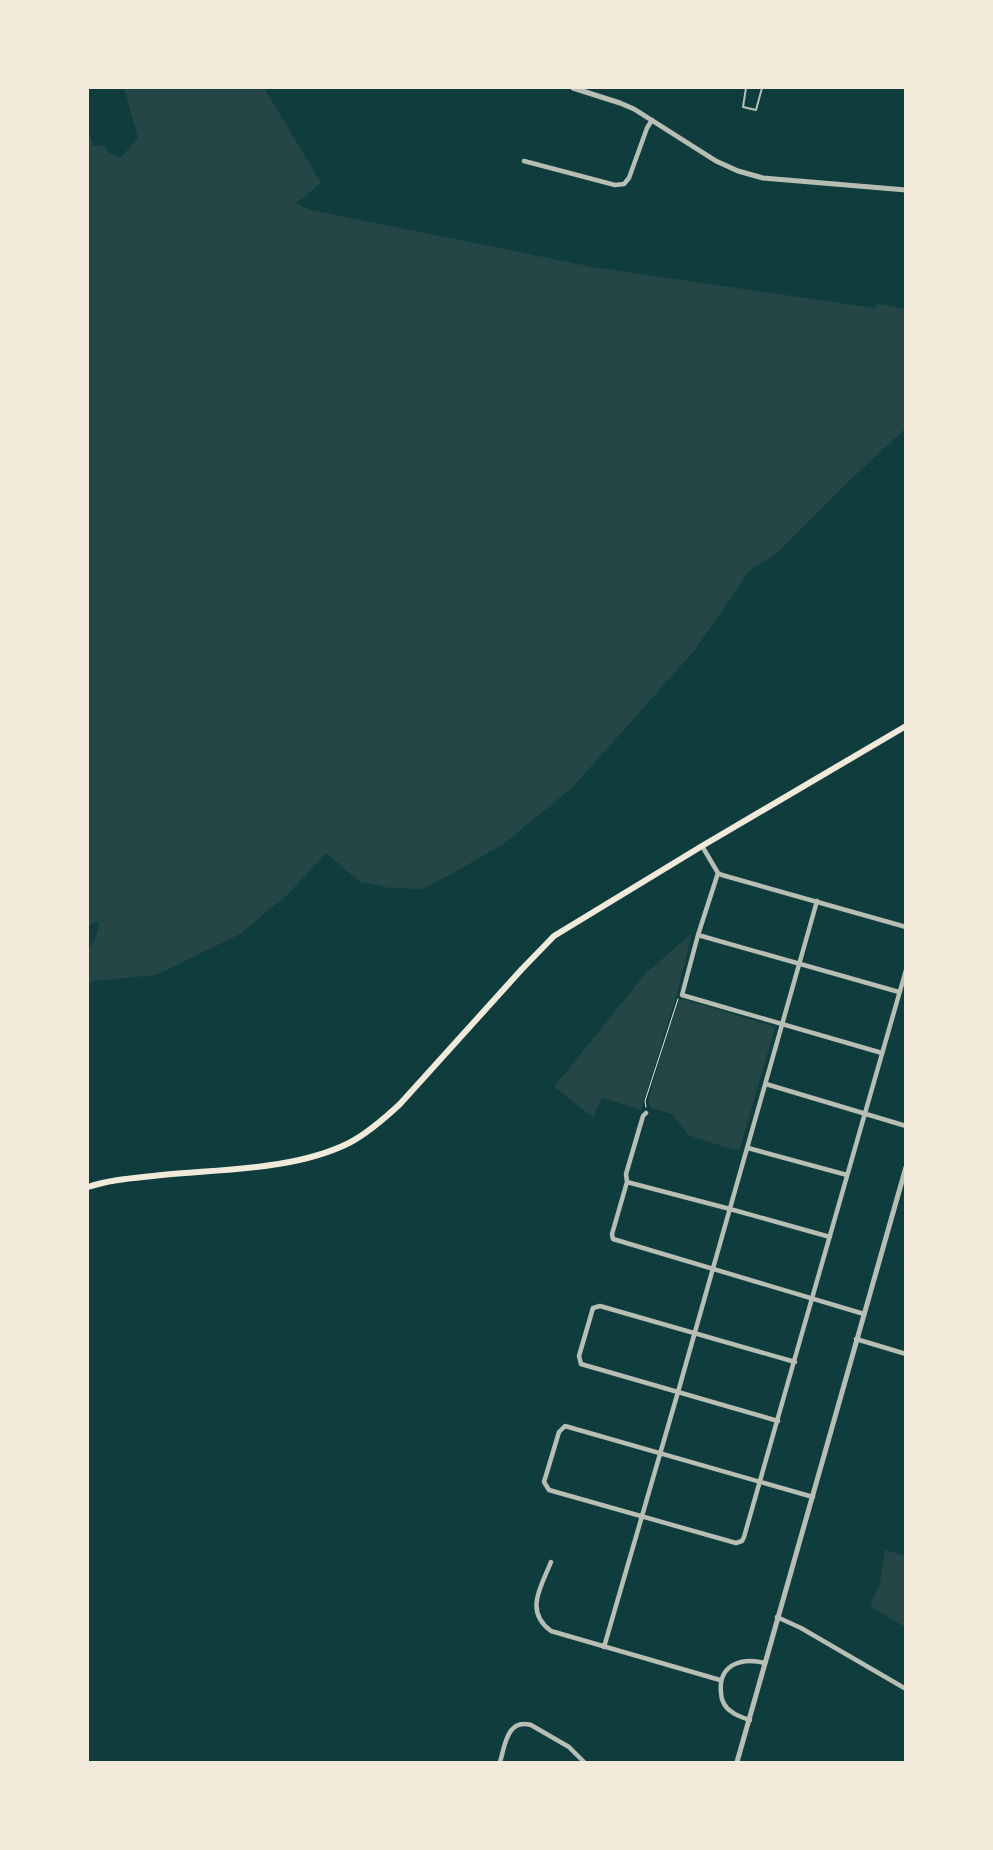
<svg xmlns="http://www.w3.org/2000/svg" width="993" height="1850" viewBox="0 0 993 1850" font-family="'Noto Sans',sans-serif">
  <rect width="100%" height="100%" fill="#0f3d3e"/>
  <path fill="#244646" d="M124 88H264L321 183 296 203 311 210 593 267 874 308 878 304 905 309 906 428 848 482 777 553 750 570 694 651 573 787 503 844 457 871 422 889 390 888 360 882 326 853 288 894 240 934 156 975 93 981 88 984C87 975 85 960 88 951 94 938 98 937 99 921L88 925V136H90L93 146 104 145 109 153 121 157 138 138Z
    M692 933 676 997 641 1110 602 1098 593 1117 554 1087 645 974Z
    M683 999 775 1027 740 1149 734 1150 688 1135 672 1114 651 1108 648 1100 677 1002Z
    M885 1550 905 1556V1627L870 1606 880 1583Z"/>
  <g fill="none" stroke-linecap="round" stroke-linejoin="round">
    <path stroke="#f1e9da" stroke-width="1" d="M646 1107 645 1101 678 999"/>
    <path stroke="#b8beb3" stroke-width="2" d="M746 88 743 107 756 110 762 88"/>
    <path stroke="#b8beb3" stroke-width="4.5" d="M524 161 615 185 624 184 629 178 647 128 652 120
      M702 846 718 873 722 875 906 927
      M718 873 698 935 682 995 882 1053
      M698 935 899 992
      M766 1084 906 1126
      M646 1113 643 1116 626 1174 627 1182 612 1234 613 1239 864 1314
      M748 1148 847 1175
      M627 1182 730 1209 830 1237
      M856 1339 906 1354
      M778 1421 581 1364 579 1356 593 1308 600 1306 795 1362
      M813 1497 565 1426 559 1432 544 1482 549 1490 736 1543 742 1541 744 1537C798 1348 851 1159 906 970
      M551 1562C541 1587 524 1611 551 1631L720 1680
      M777 1617 801 1628 906 1689
      M604 1647 678 1392 817 901
      M750 1720C744 1718 737 1716 732 1712 725 1708 721 1700 721 1693 718 1664 742 1657 765 1663
      M500 1762C505 1746 507 1718 531 1725L569 1747 584 1762"/>
    <path stroke="#b8beb3" stroke-width="5" d="M573 88 620 103 634 109 716 161 738 171 763 178 906 190
      M737 1762 906 1167"/>
    <path stroke="#f1e9da" stroke-width="6" d="M88 1187C112 1179 137 1178 162 1175 222 1169 295 1170 349 1143 368 1133 384 1119 400 1104L522 969 554 936 702 846 906 726"/>
  </g>
  <rect width="993" height="1850" fill="none" stroke="#f1e9da" stroke-width="178"/>
</svg>
